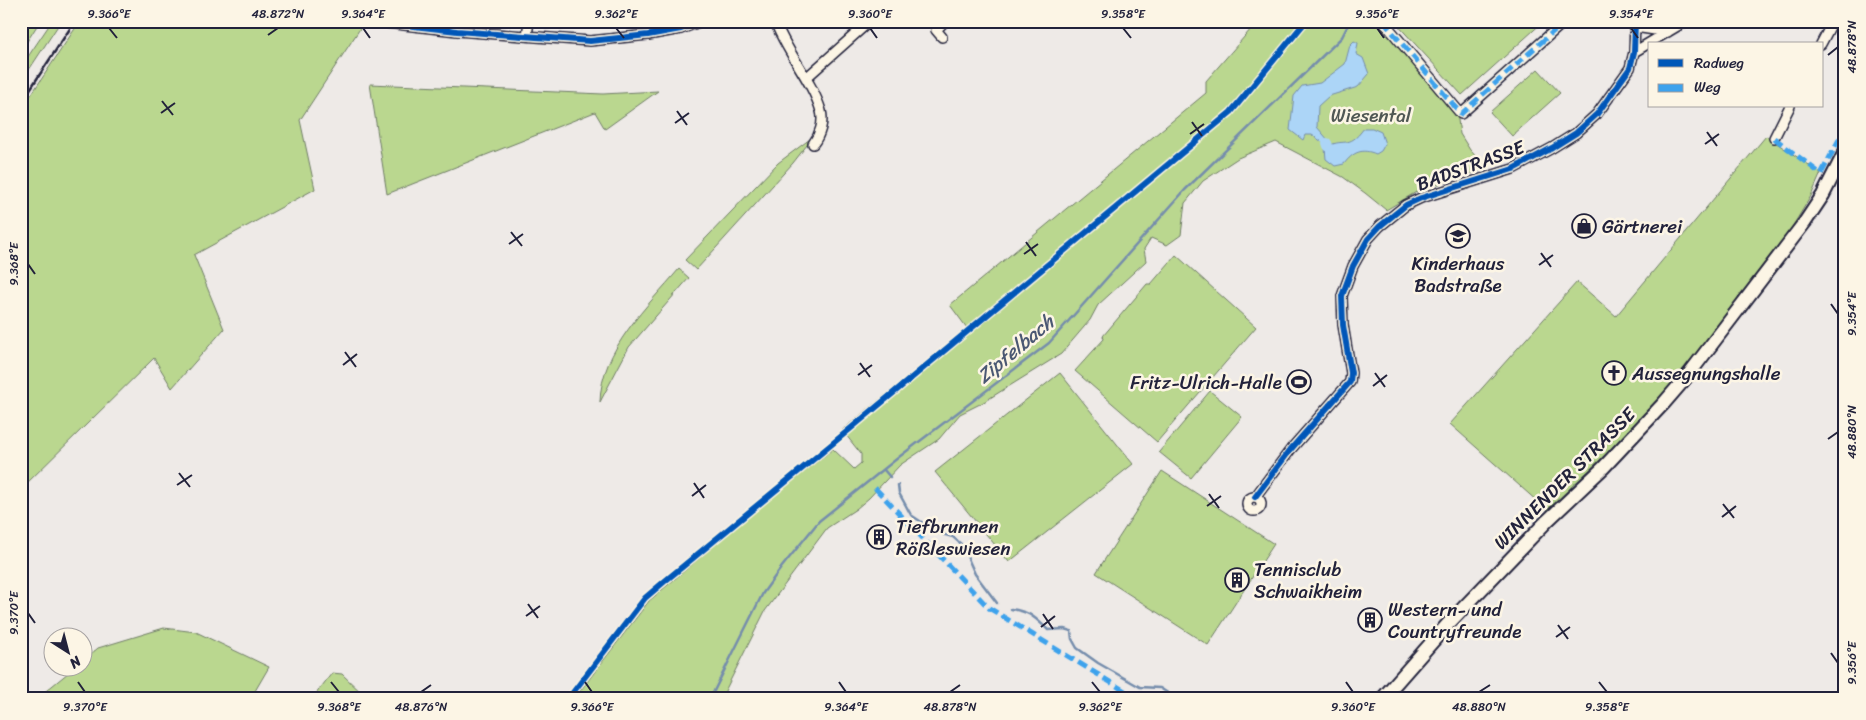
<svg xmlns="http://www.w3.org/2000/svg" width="1866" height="720" viewBox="0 0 1866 720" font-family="Sriracha,sans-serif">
  <rect width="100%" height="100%" fill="#eeeae7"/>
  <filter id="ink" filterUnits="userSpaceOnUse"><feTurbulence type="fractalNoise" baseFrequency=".02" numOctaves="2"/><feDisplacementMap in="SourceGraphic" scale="10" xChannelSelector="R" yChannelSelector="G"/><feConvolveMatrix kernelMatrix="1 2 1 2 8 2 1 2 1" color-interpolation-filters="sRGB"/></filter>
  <g filter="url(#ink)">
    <path fill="#bad78f" stroke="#6e7c65" d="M21 21H40L21 51Z
      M52 21H61L21 82V67Z
      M80 21H361L363 24 300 120 315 189 194 255 224 329 172 388 154 358 21 489V110Z
      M1258 21H1379L1457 113 1460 134 1470 150 1483 164 1481 170 1418 191 1386 210 1365 193 1343 177 1276 142 1238 158 1203 181 1185 203 1181 235 1167 245 1151 238 1144 249 1146 261 1098 305 1090 320 1061 354 982 403 960 414 939 439 900 465 869 498 856 509 827 528 765 611 721 699H574L649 601 755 511 833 449 854 469 861 463V454L842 430 967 328 950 305 1206 93V81Z
      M1394 21H1544L1462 95Z
      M1538 69 1560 93 1512 136 1490 112Z
      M370 84 603 94 658 91 605 129 595 112 387 194Z
      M814 136 793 163 696 270 685 260 778 163Z
      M1766 136 1821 173 1811 196 1789 232 1751 281 1693 362 1624 437 1547 510 1450 424 1577 282 1616 316Z
      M1176 255 1256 327 1157 442 1075 371 1104 339 1103 336 1147 284H1151Z
      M679 269 689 278 629 347 600 402C601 349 647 307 679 269Z
      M1060 373 1133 464 1009 562 935 472Z
      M1210 391 1242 417 1191 478 1159 452Z
      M1162 471 1274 544 1208 645 1096 573Z
      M164 628 196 632 269 667 255 691 263 699H36L74 668H82L83 661 98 648Z
      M332 673 342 674 368 699H312Z"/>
    <path fill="#acd5f7" stroke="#758dac" d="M1354 41 1358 43 1356 54 1363 58 1369 74 1358 87 1329 96 1318 106 1317 127 1329 141 1325 144 1312 135H1305L1303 140 1290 130 1294 96 1302 86 1320 83 1345 64 1350 45Z
      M1364 128H1372L1381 132 1385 144 1381 151 1376 154C1362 148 1353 152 1344 164L1335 166 1326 159 1325 148C1343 136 1348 151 1364 128Z"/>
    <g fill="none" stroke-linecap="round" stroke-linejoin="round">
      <path stroke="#758dac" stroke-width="2.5" d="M884 470 890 477
        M898 485 899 493 911 515 938 533 953 537 962 545 975 574 997 603
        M1011 609C1031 612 1034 617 1048 630L1064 629 1071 631 1072 639 1077 648 1098 663 1140 687 1160 688 1177 699
        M710 699 763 593 781 568 819 521 899 457 1049 343 1185 190 1342 37 1350 21"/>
      <path stroke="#acd5f7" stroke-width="10" d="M1327 143 1328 146"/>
      <g stroke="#22223b" stroke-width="12">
        <path id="street" d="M369 21 457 31 590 41 648 35 681 29 702 21
          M775 21C786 52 812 80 821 111 824 122 820 135 813 144
          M1383 21 1461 114 1565 21
          M1635 27 1668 32
          M527 36 529 21
          M942 37 936 30 945 21
          M1821 44 1833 21
          M1634 52 1686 21
          M806 78 870 21
          M1774 138 1790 106
          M1247 504a7 7 0 1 1 14 0a7 7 0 1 1-14 0Z
          M1255 497 1291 449 1350 382 1351 373 1343 325 1342 296 1353 266 1368 239 1380 226 1406 205 1421 198 1513 169 1552 148 1576 133 1597 114 1630 68 1634 52 1635 21"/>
      </g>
      <g stroke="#22223b" stroke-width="16">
        <path id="secondary" d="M1382 699 1447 625 1547 521 1603 468 1664 403 1689 374 1805 222 1823 195 1845 152"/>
      </g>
      <use href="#street" stroke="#fcf5e5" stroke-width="9"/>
      <use href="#secondary" stroke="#fcf5e5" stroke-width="12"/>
      <path stroke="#22223b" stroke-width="2.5" d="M21 103 75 21"/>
      <path stroke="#3ea2ec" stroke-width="5" stroke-dasharray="10 5" stroke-linecap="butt" d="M1383 21 1461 114 1565 21
        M1774 138 1821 174 1845 128
        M875 488 989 608 1138 699"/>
      <g stroke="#fcf5e5" stroke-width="9">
        <path id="cycleway" d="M369 21 457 31 590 41 648 35 681 29 702 21
          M1255 497 1291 449 1350 382 1351 373 1343 325 1342 296 1353 266 1368 239 1380 226 1406 205 1421 198 1513 169 1552 148 1576 133 1597 114 1630 68 1634 52 1635 21
          M568 699 645 598 665 581 832 444 1231 112 1306 21"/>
      </g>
      <use href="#cycleway" stroke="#0057b8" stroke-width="6"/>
    </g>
  </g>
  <path fill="none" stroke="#22223b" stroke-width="2" d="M109 28 117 38M363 28 370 38M616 28 624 38M870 28 877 38M1123 28 1131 38M1377 28 1384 38M1631 28 1638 38M268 35 278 28M1828 55 1838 47M162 101 173 115M677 111 687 125M161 113 175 103M1192 122 1202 136M675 123 689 113M1707 132 1717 146M1190 134 1204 124M1705 144 1719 134M511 232 522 246M1026 242 1036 256M509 244 523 234M1541 253 1551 267M1024 254 1038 244M28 264 35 274M1539 265 1553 255M1831 304 1838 314M345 352 356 367M860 363 870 377M343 365 357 354M1375 373 1385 387M858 375 872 365M1373 386 1387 375M1828 439 1838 432M179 473 190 487M694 483 704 498M177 485 192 475M1209 494 1219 508M692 496 706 485M1723 504 1734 518M1207 506 1221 496M1722 517 1736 506M528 604 538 618M28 613 35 623M1043 614 1053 629M526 616 540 606M1558 625 1568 639M1041 627 1055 616M1556 637 1570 627M1831 653 1838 663M78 682 85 692M331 682 339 692M585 682 592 692M839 682 846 692M1092 682 1100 692M1346 682 1353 692M1599 682 1607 692M421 692 431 685M950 692 960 685M1479 692 1490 685"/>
  <defs>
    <g id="shop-ring" transform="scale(1.25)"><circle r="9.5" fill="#fcf5e5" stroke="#22223b" stroke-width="1.5"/><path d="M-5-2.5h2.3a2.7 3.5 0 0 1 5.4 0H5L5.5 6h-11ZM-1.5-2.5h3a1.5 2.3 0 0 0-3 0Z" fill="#22223b"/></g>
    <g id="school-ring" transform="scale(1.25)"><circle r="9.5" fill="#fcf5e5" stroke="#22223b" stroke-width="1.5"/><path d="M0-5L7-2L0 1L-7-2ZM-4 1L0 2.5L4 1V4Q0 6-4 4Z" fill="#22223b"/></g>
    <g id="church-ring" transform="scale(1.25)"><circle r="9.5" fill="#fcf5e5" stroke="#22223b" stroke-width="1.5"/><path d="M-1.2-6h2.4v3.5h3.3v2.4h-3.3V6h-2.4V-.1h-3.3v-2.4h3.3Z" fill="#22223b"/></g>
    <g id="stadium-ring" transform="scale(1.25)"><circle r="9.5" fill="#fcf5e5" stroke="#22223b" stroke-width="1.5"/><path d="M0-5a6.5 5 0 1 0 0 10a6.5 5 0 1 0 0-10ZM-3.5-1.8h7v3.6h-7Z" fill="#22223b"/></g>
    <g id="building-ring" transform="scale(1.25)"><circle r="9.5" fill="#fcf5e5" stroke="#22223b" stroke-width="1.5"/><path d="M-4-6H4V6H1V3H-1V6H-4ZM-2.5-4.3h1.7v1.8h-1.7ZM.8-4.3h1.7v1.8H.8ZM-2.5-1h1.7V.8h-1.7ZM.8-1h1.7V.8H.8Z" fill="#22223b"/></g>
  </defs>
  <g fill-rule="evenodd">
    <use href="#shop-ring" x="1584" y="226"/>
    <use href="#school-ring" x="1458" y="236"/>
    <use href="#church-ring" x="1614" y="373"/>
    <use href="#stadium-ring" x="1299" y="382"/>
    <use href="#building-ring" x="879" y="537"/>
    <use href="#building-ring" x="1237" y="580"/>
    <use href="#building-ring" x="1370" y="620"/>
  </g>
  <g text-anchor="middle" stroke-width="5" stroke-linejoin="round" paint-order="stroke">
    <g font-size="19" fill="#505854" stroke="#fcf5e5">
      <text x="1371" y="122">Wiesental</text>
    </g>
    <g font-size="19" fill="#22223b" stroke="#fcf5e5">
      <text transform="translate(1470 165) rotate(-20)" y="7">BADSTRASSE</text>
      <text transform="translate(1564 478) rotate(-45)" y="7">WINNENDER STRASSE</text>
    </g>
    <g font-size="19" fill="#22223b" stroke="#fcf5e5" text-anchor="start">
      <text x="1602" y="233">Gärtnerei</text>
      <text x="1458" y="270" text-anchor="middle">Kinderhaus<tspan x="1458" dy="22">Badstraße</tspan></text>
      <text x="1632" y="380">Aussegnungshalle</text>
      <text x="1282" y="389" text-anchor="end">Fritz-Ulrich-Halle</text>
      <text x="896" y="533">Tiefbrunnen<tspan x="896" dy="22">Rößleswiesen</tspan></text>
      <text x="1254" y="576">Tennisclub<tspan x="1254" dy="22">Schwaikheim</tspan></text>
      <text x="1388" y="616">Western- und<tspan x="1388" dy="22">Countryfreunde</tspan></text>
    </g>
    <g font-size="20" font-style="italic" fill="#4b5873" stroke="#fcf5e5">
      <text transform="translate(1015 349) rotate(-40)" y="7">Zipfelbach</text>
    </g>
  </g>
  <rect width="1866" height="720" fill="none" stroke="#fcf5e5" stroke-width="55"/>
  <rect x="1648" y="42" width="175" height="65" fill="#fcf5e5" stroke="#a5a1a1"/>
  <rect x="1658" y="59" width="25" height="8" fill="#0057b8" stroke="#a5a1a1"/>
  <text x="1694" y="68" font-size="15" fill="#22223b">Radweg</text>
  <rect x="1658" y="84" width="25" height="8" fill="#3ea2ec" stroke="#a5a1a1"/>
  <text x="1694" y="92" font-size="15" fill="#22223b">Weg</text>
  <g transform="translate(68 652) rotate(144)"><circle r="24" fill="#fcf5e5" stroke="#a5a1a1"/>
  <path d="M0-4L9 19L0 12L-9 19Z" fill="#22223b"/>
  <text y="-8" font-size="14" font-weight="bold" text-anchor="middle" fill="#22223b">N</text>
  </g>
  <rect x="28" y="28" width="1810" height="664" fill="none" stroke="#22223b" stroke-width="2"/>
  <g font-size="12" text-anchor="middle" fill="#22223b">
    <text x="109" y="18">9.366°E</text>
    <text x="278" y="18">48.872°N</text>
    <text x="363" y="18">9.364°E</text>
    <text x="616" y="18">9.362°E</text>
    <text x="870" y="18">9.360°E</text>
    <text x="1123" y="18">9.358°E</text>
    <text x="1377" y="18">9.356°E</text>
    <text x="1631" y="18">9.354°E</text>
    <text transform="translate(1852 47) rotate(-90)" y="4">48.878°N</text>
    <text transform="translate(14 264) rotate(-90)" y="4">9.368°E</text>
    <text transform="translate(1852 314) rotate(-90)" y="4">9.354°E</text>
    <text transform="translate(1852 432) rotate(-90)" y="4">48.880°N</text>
    <text transform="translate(14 613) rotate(-90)" y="4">9.370°E</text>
    <text transform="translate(1852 663) rotate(-90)" y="4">9.356°E</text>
    <text x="85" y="711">9.370°E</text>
    <text x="339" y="711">9.368°E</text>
    <text x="421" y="711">48.876°N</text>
    <text x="592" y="711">9.366°E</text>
    <text x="846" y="711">9.364°E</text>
    <text x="950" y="711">48.878°N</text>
    <text x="1100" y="711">9.362°E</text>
    <text x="1353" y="711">9.360°E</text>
    <text x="1479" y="711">48.880°N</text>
    <text x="1607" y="711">9.358°E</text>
  </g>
</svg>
